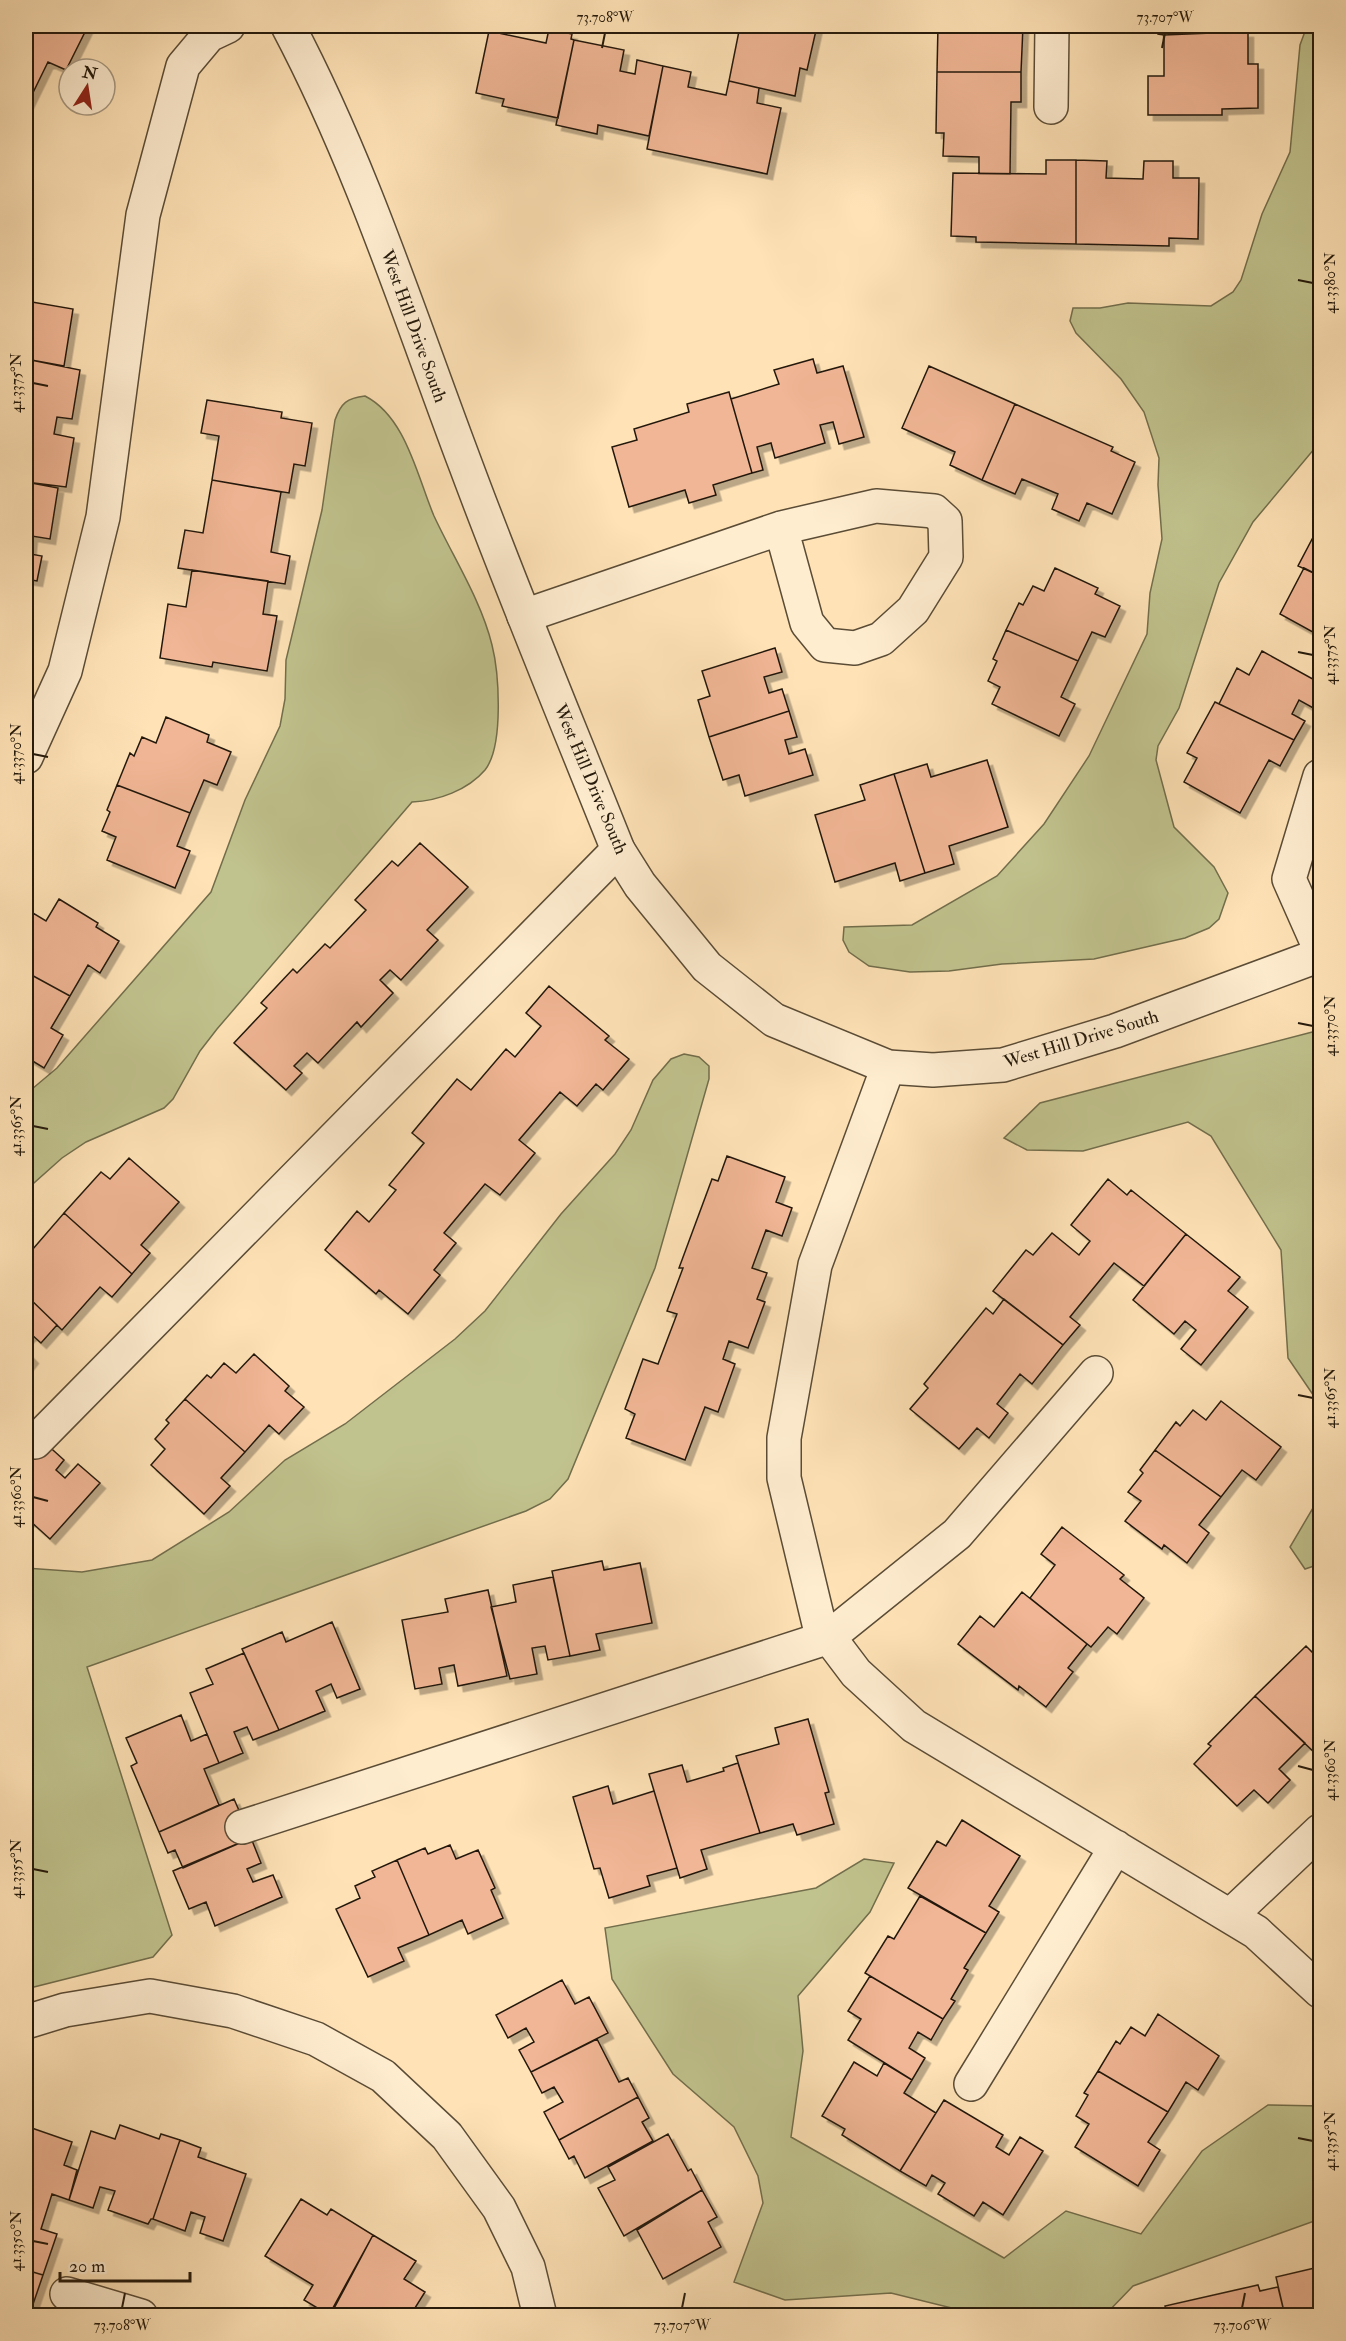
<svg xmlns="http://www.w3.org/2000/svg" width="1346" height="2341" viewBox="0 0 1346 2341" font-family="'IM FELL Double Pica',serif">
  <defs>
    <filter id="shadow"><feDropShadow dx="5.5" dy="5.5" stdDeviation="0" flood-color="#0004"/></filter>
  </defs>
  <rect width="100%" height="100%" fill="#ffe3b7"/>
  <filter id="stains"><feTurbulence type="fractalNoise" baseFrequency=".00333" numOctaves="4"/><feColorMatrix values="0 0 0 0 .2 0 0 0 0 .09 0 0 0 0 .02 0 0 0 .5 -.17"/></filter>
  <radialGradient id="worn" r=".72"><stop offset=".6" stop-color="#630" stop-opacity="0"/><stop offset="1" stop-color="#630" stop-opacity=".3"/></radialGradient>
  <path fill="#c1c38e" stroke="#726e4c" stroke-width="1.5" d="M1307 26H1320V442L1253 522 1219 583 1179 708 1158 746 1156 760 1174 827 1214 867 1228 893 1219 919 1209 928 1185 938 1094 959 1002 964 949 971 910 972 869 966 849 952 843 940 844 927 912 925 997 876 1044 824 1089 756 1147 634 1150 593 1162 539 1158 485 1159 458 1144 412 1121 379 1076 333 1070 321 1073 308H1100L1128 303 1211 306 1233 292 1241 280 1262 214 1290 152 1300 45Z
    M365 396C406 417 417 476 434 516 453 557 481 600 492 645 499 673 504 746 485 770 468 790 438 801 412 802L217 1029 200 1051 173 1099 164 1108 86 1142 62 1158 26 1190V1094L57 1068 211 892 245 800 280 726 285 699 286 660 322 510 335 420C341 403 347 398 365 396Z
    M1320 1030V1203L1318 1212 1320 1224V1405L1288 1358 1281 1250 1211 1136 1188 1122 1083 1151 1027 1150 1004 1138 1040 1103Z
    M684 1054 699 1057 709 1066V1079L655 1268 568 1479 550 1499 526 1511 87 1667 172 1935 153 1957 26 1989V1568L82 1572 152 1560 229 1512 285 1460 345 1424 455 1339 485 1311 561 1214 615 1154 631 1130 653 1080 671 1059Z
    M1320 1496V1564L1305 1569 1290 1547Z
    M864 1859 894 1863 870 1912 798 1996 803 2051 791 2137 1004 2258 1066 2211 1141 2234 1202 2151 1268 2105 1320 2106V2219L1133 2286 1105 2315H980L891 2293 785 2300 734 2282 763 2203 758 2176 734 2127 673 2074 612 1979 605 1928 816 1888Z"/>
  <path fill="#f1b695" stroke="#24190b" stroke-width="1.5" filter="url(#shadow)" d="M26 26H88L66 70 48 62 26 107Z
    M740 26H817L807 70 800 68 795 96 729 81Z
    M938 26H1023L1021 72H937Z
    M1158 26H1236V32L1164 35 1158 34Z
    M549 29 572 34 571 39 574 40 558 118 502 106 504 99 476 93 489 31 546 43Z
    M1236 32H1248V64H1258V108L1222 109V115H1148V76H1164V35Z
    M574 40 624 50 620 71 635 74 637 60 663 66 649 136 598 125 597 134 556 125Z
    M663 66 691 72 688 87 726 95 729 81 759 88 757 103 781 108 767 174 647 149Z
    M937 72H1021V102H1011L1010 174H979V157L943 156 944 133H936Z
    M1046 160H1076V244L976 242V237L951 236 953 173 1046 174Z
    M1076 160 1107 161 1106 178 1143 179 1144 161H1173V178H1199L1198 239 1169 238V246L1076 244Z
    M26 301 73 309 64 366 26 359Z
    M26 359 80 370 72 419 57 417 54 434 74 438 66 487 26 482Z
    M813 359 817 373 843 366 864 437 839 444 833 422 820 425 825 443 775 458 771 443 757 447 763 470 752 473 731 399 779 384 774 370Z
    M929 366 1015 404 982 480 950 465 955 452 902 428Z
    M729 392 752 473 713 485 716 495 689 503 685 490 629 507 612 447 637 440 634 429 689 412 687 404Z
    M207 400 282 412 281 418 312 423 305 466 294 464 289 493 212 480 219 436 201 433Z
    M1015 404 1113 447 1111 451 1135 462 1112 514 1087 503 1079 521 1052 509 1058 494 1022 479 1015 494 982 480Z
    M212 480 281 492 271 552 290 556 285 584 178 568 185 530 203 533Z
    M26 482 58 488 50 539 32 536 30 554 42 556 37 581 26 579Z
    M1320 524V576L1298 566Z
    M1055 568 1098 588 1095 594 1120 606 1105 637 1092 632 1078 661 1006 630 1019 603 1023 605 1033 586 1044 591Z
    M1304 568 1320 576V636L1280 614Z
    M192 570 268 581 263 614 277 616 267 671 213 662 212 667 160 658 168 604 186 607Z
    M1006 630 1078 661 1061 697 1075 704 1059 736 992 704 1000 687 988 681 997 661 993 659Z
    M775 648 782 672 764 677 769 693 782 689 789 711 709 737 698 700 710 696 702 671Z
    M1262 651 1320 683V697L1315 709 1299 700 1292 714 1305 721 1294 740 1219 704 1237 668 1249 675Z
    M1215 702 1294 740 1280 766 1269 760 1240 813 1184 782 1197 758 1187 753Z
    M789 711 797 737 785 740 789 754 805 749 813 775 745 796 739 775 723 780 709 737Z
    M166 717 209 735 207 742 231 752 217 785 204 780 190 813 117 785 130 753 134 756 142 737 156 743Z
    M987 760 1008 827 949 846 954 864 925 873 894 774 927 764 931 777Z
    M894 774 925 873 900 881 895 863 835 882 815 815 865 800 860 785Z
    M117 785 190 813 177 846 190 851 175 888 107 860 116 837 102 831 110 812 107 810Z
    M420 843 468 887 427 930 438 940 401 980 390 970 380 980 393 993 361 1027 357 1022 318 1063 307 1053 294 1066 302 1073 286 1090 234 1043 267 1008 261 1003 293 969 297 973 325 944 330 948 366 910 355 900 392 861 398 866Z
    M59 899 98 923 96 927 119 941 100 973 88 965 70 996 26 972V925L33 913 46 921Z
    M26 972 70 996 51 1028 63 1035 44 1068 26 1057Z
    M549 986 609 1036 605 1040 629 1059 603 1090 596 1084 577 1106 560 1092 519 1140 535 1153 500 1195 485 1184 444 1233 456 1243 434 1270 440 1275 408 1314 379 1290 376 1294 325 1250 357 1211 369 1222 396 1190 389 1185 424 1143 412 1133 457 1079 471 1090 506 1049 515 1057 541 1026 526 1013Z
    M727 1156 785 1177 776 1202 792 1208 782 1236 766 1230 752 1268 767 1273 757 1299 765 1302 748 1348 729 1341 723 1359 735 1364 718 1412 705 1407 685 1460 626 1438 635 1414 625 1409 643 1359 658 1364 677 1314 667 1311 683 1268H679L712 1179 718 1181Z
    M129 1158 179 1202 141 1245 150 1253 132 1274 64 1213 101 1172 110 1179Z
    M1108 1179 1127 1195 1131 1190 1186 1234 1144 1286 1114 1263 1070 1317 1080 1325 1063 1345 993 1291 1026 1250 1033 1255 1052 1233 1079 1255 1090 1241 1071 1225Z
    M64 1213 132 1274 112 1297 100 1287 62 1330 26 1295V1271L32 1264 26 1257Z
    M1186 1234 1240 1277 1228 1291 1248 1307 1201 1365 1181 1349 1196 1330 1185 1321 1174 1334 1133 1300Z
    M26 1295 57 1325 41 1343 31 1334 26 1340Z
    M1004 1299 1063 1345 1032 1384 1020 1374 997 1404 1008 1413 989 1438 977 1428 959 1449 910 1409 928 1388 924 1384 986 1308 993 1314Z
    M26 1351 33 1358 26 1367Z
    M254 1354 289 1386 285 1391 304 1407 279 1434 269 1425 245 1452 185 1399 207 1375 211 1378 224 1363 236 1373Z
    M185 1399 245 1452 221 1478 230 1486 204 1514 151 1465 165 1449 155 1439 169 1423 166 1420Z
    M1221 1401 1281 1447 1256 1480 1242 1470 1221 1497 1155 1450 1176 1422 1180 1426 1193 1410 1206 1420Z
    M44 1442 64 1460 56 1470 65 1478 78 1464 100 1483 50 1539 29 1520 26 1524V1463Z
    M1155 1450 1221 1497 1199 1525 1209 1533 1187 1563 1164 1545 1162 1549 1125 1521 1141 1501 1128 1492 1143 1473 1140 1470Z
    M1062 1527 1124 1575 1120 1579 1144 1598 1117 1634 1108 1627 1091 1647 1030 1598 1055 1565 1041 1554Z
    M602 1561 604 1570 640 1563 652 1623 596 1634 600 1650 570 1656 552 1571Z
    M553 1577 570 1656 548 1660 545 1646 532 1648 537 1674 510 1679 491 1607 516 1602 513 1585Z
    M488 1590 507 1676 458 1686 454 1665 439 1668 442 1684 415 1689 402 1620 448 1612 445 1599Z
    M1022 1592 1087 1644 1068 1668 1073 1672 1046 1707 1019 1686 1018 1690 958 1644 980 1616 994 1627Z
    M332 1622 360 1689 337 1698 331 1684 316 1691 325 1711 279 1730 242 1649 282 1632 286 1642Z
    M1306 1646 1317 1657 1320 1653V1752L1317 1755 1255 1696Z
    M244 1653 279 1730 253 1740 247 1727 234 1732 243 1753 219 1763 190 1693 213 1684 206 1669Z
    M1255 1696 1305 1743 1279 1769 1290 1780 1268 1803 1254 1790 1237 1806 1194 1764 1211 1746 1208 1744Z
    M181 1715 191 1741 207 1734 219 1763 204 1769 219 1805 159 1832 131 1766 137 1763 126 1738Z
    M808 1719 829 1792 825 1793 834 1824 797 1835 793 1824 760 1833 736 1756 779 1744 775 1728Z
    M738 1763 760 1833 701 1850 707 1869 680 1878 649 1774 682 1765 687 1782 724 1771 723 1768Z
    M608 1786 613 1804 654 1791 677 1868 647 1876 650 1886 609 1898 600 1868 594 1869 573 1797Z
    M234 1799 251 1838 183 1868 175 1850 168 1853 159 1832Z
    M962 1820 1020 1856 989 1906 999 1912 986 1933 908 1888 937 1841 946 1846Z
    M251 1838 261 1863 247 1869 253 1882 273 1875 282 1897 215 1926 206 1902 189 1909 173 1871Z
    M450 1845 456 1859 478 1850 495 1888 491 1890 503 1918 468 1934 462 1920 429 1935 397 1860 425 1848 428 1854Z
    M397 1860 429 1935 398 1948 404 1961 368 1977 336 1909 360 1898 355 1886 375 1877 372 1871Z
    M920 1896 986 1933 964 1968 968 1970 951 1999 955 2001 943 2019 865 1973 888 1936 894 1939Z
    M870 1976 943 2019 931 2040 918 2032 909 2048 925 2058 912 2080 848 2040 861 2019 848 2011Z
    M562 1980 575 2004 589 1997 608 2033 531 2072 519 2050 534 2042 526 2028 508 2038 496 2015Z
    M1158 2014 1219 2056 1198 2090 1186 2082 1168 2112 1098 2071 1116 2041 1120 2044 1131 2027 1145 2036Z
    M597 2039 619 2082 628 2078 638 2097 559 2140 544 2112 563 2102 554 2087 542 2093 531 2072Z
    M854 2062 877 2076 884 2063 912 2080 904 2093 936 2113 900 2171 842 2135 845 2129 822 2116Z
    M1098 2071 1168 2112 1148 2142 1160 2150 1138 2186 1075 2147 1089 2124 1076 2116 1088 2095 1084 2093Z
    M638 2097 649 2118 642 2122 653 2141 585 2178 574 2156 569 2159 559 2140Z
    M944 2100 1003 2135 996 2147 1009 2155 1020 2137 1043 2151 1003 2215 983 2202 974 2216 938 2194 945 2183 932 2175 926 2186 900 2171Z
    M120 2125 159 2139 161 2134 180 2140 153 2219H151L148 2224 108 2210 115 2191 100 2187 93 2208 69 2200 91 2131 115 2139Z
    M26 2126 72 2142 64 2165 77 2170 69 2200 52 2194 41 2229 57 2234 43 2275 26 2270Z
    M668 2134 688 2171 691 2169 702 2190 624 2236 598 2188 615 2180 608 2167Z
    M180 2140 201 2148 198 2157 246 2174 223 2241 200 2233 205 2217 191 2212 185 2231 153 2219Z
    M702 2190 717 2217 708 2222 721 2247 663 2279 637 2230Z
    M301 2199 327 2215 331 2209 373 2235 329 2315 304 2300 313 2285 265 2256Z
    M373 2235 416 2261 404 2279 425 2292 410 2316 361 2313 330 2316Z
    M1319 2267 1320 2316H1285L1276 2277Z
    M26 2270 43 2275 29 2316H26Z
    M1258 2285 1260 2291 1278 2287 1285 2316H1155L1167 2313 1165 2306Z"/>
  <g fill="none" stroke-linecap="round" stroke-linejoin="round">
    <g stroke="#5b4c36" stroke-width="36">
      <path id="minor" d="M1051 107 1052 26
        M524 616 781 528 876 506 934 511 945 521 946 557 913 610 881 639 855 648 825 645 807 623 781 528
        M26 757 65 671 103 517 143 215 183 66 209 35 228 26
        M1320 776 1289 879 1320 949
        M888 1067 815 1265 784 1438V1478L819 1624 856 1673 914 1726 1256 1932 1320 1991
        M35 1442 618 850
        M242 1827 829 1637 957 1534 1096 1373
        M1230 1916 1320 1831
        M26 2022 65 2010 150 1996 233 2011 316 2039 383 2076 447 2136 499 2208 528 2267 540 2316
        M971 2084 1116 1847
        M67 2294 141 2316"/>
    </g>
    <g stroke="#5b4c36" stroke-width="36">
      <path id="tertiary" d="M288 26C362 166 410 318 466 466 514 595 567 722 618 850L640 885 707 967 774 1020 888 1067 933 1070 1003 1065 1115 1031 1320 955"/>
    </g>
    <use href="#minor" stroke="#ffedd0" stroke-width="33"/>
    <use href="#tertiary" stroke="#ffedd0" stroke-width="33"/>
  </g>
  <path fill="none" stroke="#24190b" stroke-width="2" d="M602 48 605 33M1162 48 1165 33M1298 280 1313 283M33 383 48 386M1298 652 1313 655M33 754 48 757M1298 1023 1313 1026M33 1126 48 1129M1298 1395 1313 1398M33 1497 48 1501M1298 1766 1313 1770M33 1869 48 1872M1298 2138 1313 2141M33 2241 48 2244M122 2308 125 2293M682 2308 685 2293M1242 2308 1245 2293"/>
  <g text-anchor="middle" stroke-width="4.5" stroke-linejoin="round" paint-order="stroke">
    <g font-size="18" fill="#24190b" stroke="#ffedd0">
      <text transform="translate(414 326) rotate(70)" y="6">West Hill Drive South</text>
      <text transform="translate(591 779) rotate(67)" y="6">West Hill Drive South</text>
      <text transform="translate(1081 1039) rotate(-17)" y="6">West Hill Drive South</text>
    </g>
  </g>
  <rect width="1346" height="2341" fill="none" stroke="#ffe3b7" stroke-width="66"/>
  <g transform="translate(87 87) rotate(12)"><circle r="28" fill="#ffedd0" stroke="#a79881" stroke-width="1.5"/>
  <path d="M0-4.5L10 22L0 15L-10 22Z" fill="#8f2418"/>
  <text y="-9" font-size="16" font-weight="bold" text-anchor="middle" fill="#24190b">N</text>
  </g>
  <path d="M60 2272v9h130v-9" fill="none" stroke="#24190b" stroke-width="3"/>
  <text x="69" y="2272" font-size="18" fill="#24190b" stroke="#ffedd0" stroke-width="4.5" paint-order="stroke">20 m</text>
  <rect x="33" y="33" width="1280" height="2275" fill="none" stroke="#24190b" stroke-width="2"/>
  <g font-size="15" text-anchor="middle" fill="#24190b">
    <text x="605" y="22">73.708°W</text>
    <text x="1165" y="22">73.707°W</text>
    <text transform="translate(1330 283) rotate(-90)" y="5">41.3380°N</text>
    <text transform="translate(16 383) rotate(-90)" y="5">41.3375°N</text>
    <text transform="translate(1330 655) rotate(-90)" y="5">41.3375°N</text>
    <text transform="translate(16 754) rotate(-90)" y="5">41.3370°N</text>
    <text transform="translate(1330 1026) rotate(-90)" y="5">41.3370°N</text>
    <text transform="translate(16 1126) rotate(-90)" y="5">41.3365°N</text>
    <text transform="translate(1330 1398) rotate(-90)" y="5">41.3365°N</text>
    <text transform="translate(16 1497) rotate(-90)" y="5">41.3360°N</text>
    <text transform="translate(1330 1770) rotate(-90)" y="5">41.3360°N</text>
    <text transform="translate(16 1869) rotate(-90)" y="5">41.3355°N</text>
    <text transform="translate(1330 2141) rotate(-90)" y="5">41.3355°N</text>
    <text transform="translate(16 2241) rotate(-90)" y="5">41.3350°N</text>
    <text x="122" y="2330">73.708°W</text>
    <text x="682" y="2330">73.707°W</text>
    <text x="1242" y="2330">73.706°W</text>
  </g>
  <rect width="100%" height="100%" filter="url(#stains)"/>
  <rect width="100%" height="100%" fill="url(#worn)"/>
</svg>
